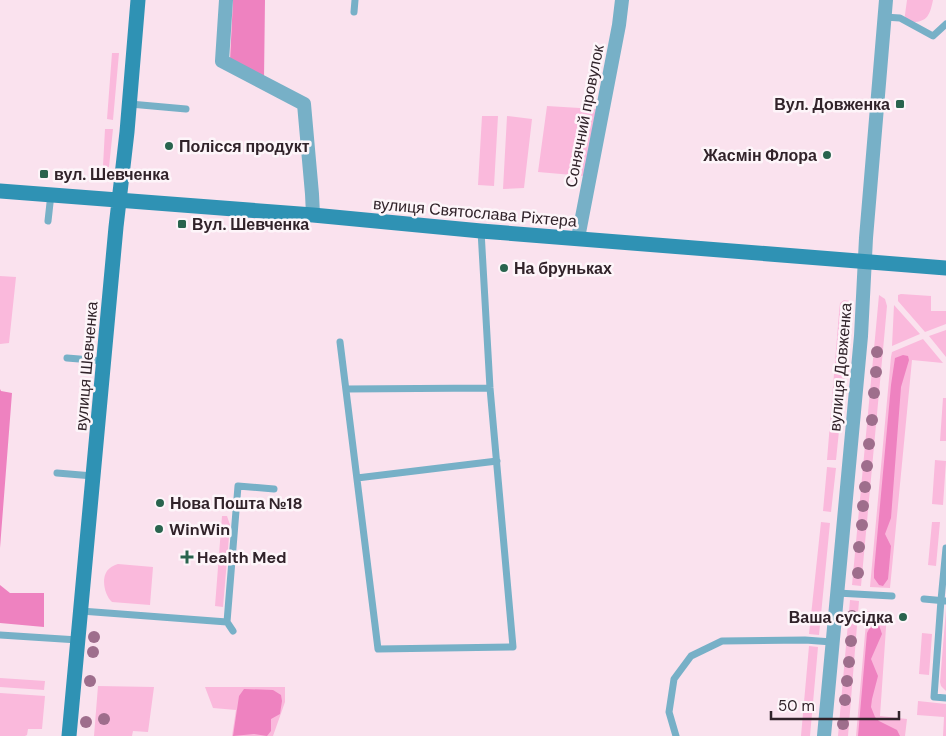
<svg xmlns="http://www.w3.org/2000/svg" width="946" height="736" viewBox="0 0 946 736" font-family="'DM Sans',sans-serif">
  <rect width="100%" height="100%" fill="#fae2ee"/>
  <path fill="#fab9dc" d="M907 0H933C929 20 925 23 904 22Z
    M112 53H119L113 120 107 119Z
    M547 106 596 109 584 176 538 172Z
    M482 116H498L494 186 478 185Z
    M507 116 532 119 524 188 503 189Z
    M105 129H113L109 167 103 166Z
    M0 276 16 277 9 343 0 344Z
    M901 294 931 296V311H946V324L925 332 898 301V295Z
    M879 295 885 299 887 306 884 339 861 586 852 585Z
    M844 300 850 301 851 315 836 460H827L839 313 840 303Z
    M894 305 920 334 892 346Z
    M946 330V357L929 336Z
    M923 339 943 363 912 360 890 588 870 587 891 357 892 352Z
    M943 398H946V441H940Z
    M935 460 946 461 943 505 932 504Z
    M827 467 836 468 831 512 823 511Z
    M222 516H227L230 525 223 607 215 606Z
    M821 522 830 523 819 635 809 634Z
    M932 522H940L936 566 928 565Z
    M118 564 153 567 150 605 112 602C104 595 100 575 110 568 112 566 115 565 118 564Z
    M850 600 859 601 848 736H838Z
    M946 609V691L941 686 940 682Z
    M867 611 887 613 880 716 907 719 905 736H856Z
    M922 633 932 634 929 675 919 674Z
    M809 646 818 647 810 736H801Z
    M0 678 45 681 44 690 0 687Z
    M98 686 154 687 148 732 133 731 132 736H94Z
    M205 687H285V702L273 736H232L236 710 213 708Z
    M0 693 45 696 42 729H28L27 735 25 736H0Z
    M918 701 946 704V736H943L944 717 917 715Z"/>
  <path fill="#ee82c0" d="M233 0H265L264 79 230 60Z
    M903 355 908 356 909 360 901 387 891 518 885 534 891 546 888 579 883 586 879 585 874 578V571L891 385 895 358Z
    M0 389 1 391 12 393 0 548Z
    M0 585 10 593H44V627L0 623Z
    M875 625H879L882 634 871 659 878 676 872 699 871 707 875 717 879 721 897 730 900 736H858L867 633 869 629Z
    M244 689 273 690 281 695 282 701 280 714 271 719V731L267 736 254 734 233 736 239 696Z"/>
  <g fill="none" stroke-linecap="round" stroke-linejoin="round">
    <path stroke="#77b0c7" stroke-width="7" d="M354 12 355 0
      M884 17 900 18 933 36 946 24
      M130 104 186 109
      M48 221 51 194
      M340 342 378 649 513 647 490 388 481 231
      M67 358 104 361
      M346 389 490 388
      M57 473 93 476
      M357 478 497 461
      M946 548 941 600 934 697 946 698
      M837 593 892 596
      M924 599 946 601
      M81 611 227 622 238 486 274 489
      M227 622 233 631
      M0 635 78 640
      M676 736 669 712 674 679 691 656 722 641 805 640 832 642"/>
    <path stroke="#77b0c7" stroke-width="14" d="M226 0 222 61 304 104 312 194 313 215
      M578 238 619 25 622 0
      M824 736 861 336 866 238 886 0"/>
    <path stroke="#2f92b4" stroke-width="15" d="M0 191 313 215 481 231 946 268
      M69 736 116 227 127 132 138 0"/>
  </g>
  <g fill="#9e6e8c">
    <circle cx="877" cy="352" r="6"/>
    <circle cx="876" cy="372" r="6"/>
    <circle cx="874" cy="393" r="6"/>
    <circle cx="872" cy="420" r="6"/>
    <circle cx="869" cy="444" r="6"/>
    <circle cx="867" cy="466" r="6"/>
    <circle cx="865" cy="487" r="6"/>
    <circle cx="863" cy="506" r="6"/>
    <circle cx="862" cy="525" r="6"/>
    <circle cx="859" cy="547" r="6"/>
    <circle cx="858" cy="573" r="6"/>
    <circle cx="852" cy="616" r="6"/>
    <circle cx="94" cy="637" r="6"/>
    <circle cx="851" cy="641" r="6"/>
    <circle cx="93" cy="652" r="6"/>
    <circle cx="849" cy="662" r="6"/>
    <circle cx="90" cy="681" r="6"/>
    <circle cx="847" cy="681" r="6"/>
    <circle cx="845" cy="700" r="6"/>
    <circle cx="104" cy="719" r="6"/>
    <circle cx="86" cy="722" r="6"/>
    <circle cx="843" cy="724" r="6"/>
  </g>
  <g fill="#29644e" stroke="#fdf5f9" stroke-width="2">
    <rect x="895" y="99" width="10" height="10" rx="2.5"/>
    <circle cx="169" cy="146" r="5"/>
    <circle cx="827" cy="155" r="5"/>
    <rect x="39" y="169" width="10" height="10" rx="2.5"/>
    <rect x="177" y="219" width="10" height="10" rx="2.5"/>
    <circle cx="504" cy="268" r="5"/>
    <circle cx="160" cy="503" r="5"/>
    <circle cx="159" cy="529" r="5"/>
    <path d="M184.5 549.5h5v5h5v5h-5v5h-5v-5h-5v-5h5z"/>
    <circle cx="903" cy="617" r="5"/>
  </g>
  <g text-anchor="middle" stroke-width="5" stroke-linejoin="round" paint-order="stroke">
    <g font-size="16" font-weight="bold" fill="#31232a" stroke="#fdf5f9" text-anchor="start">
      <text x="890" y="110" text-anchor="end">Вул. Довженка</text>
      <text x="179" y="152">Полісся продукт</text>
      <text x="817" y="161" text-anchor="end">Жасмін Флора</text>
      <text x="54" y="180">вул. Шевченка</text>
      <text x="192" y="230">Вул. Шевченка</text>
      <text x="514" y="274">На бруньках</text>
      <text x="170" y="509">Нова Пошта №18</text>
      <text x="169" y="535">WinWin</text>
      <text x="197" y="563">Health Med</text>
      <text x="893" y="623" text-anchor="end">Ваша сусідка</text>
    </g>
    <g font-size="16" fill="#31232a" stroke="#fdf5f9">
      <text transform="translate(584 116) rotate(-79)" y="6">Сонячний провулок</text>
      <text transform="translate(475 212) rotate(5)" y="6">вулиця Святослава Ріхтера</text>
      <text transform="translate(86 366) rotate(-85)" y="6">вулиця Шевченка</text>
      <text transform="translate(840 367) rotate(-85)" y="6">вулиця Довженка</text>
    </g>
  </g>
  <path d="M771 711v8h128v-8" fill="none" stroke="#31232a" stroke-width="2.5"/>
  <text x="778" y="711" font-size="15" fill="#31232a" stroke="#fdf5f9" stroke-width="4" paint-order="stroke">50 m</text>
</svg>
